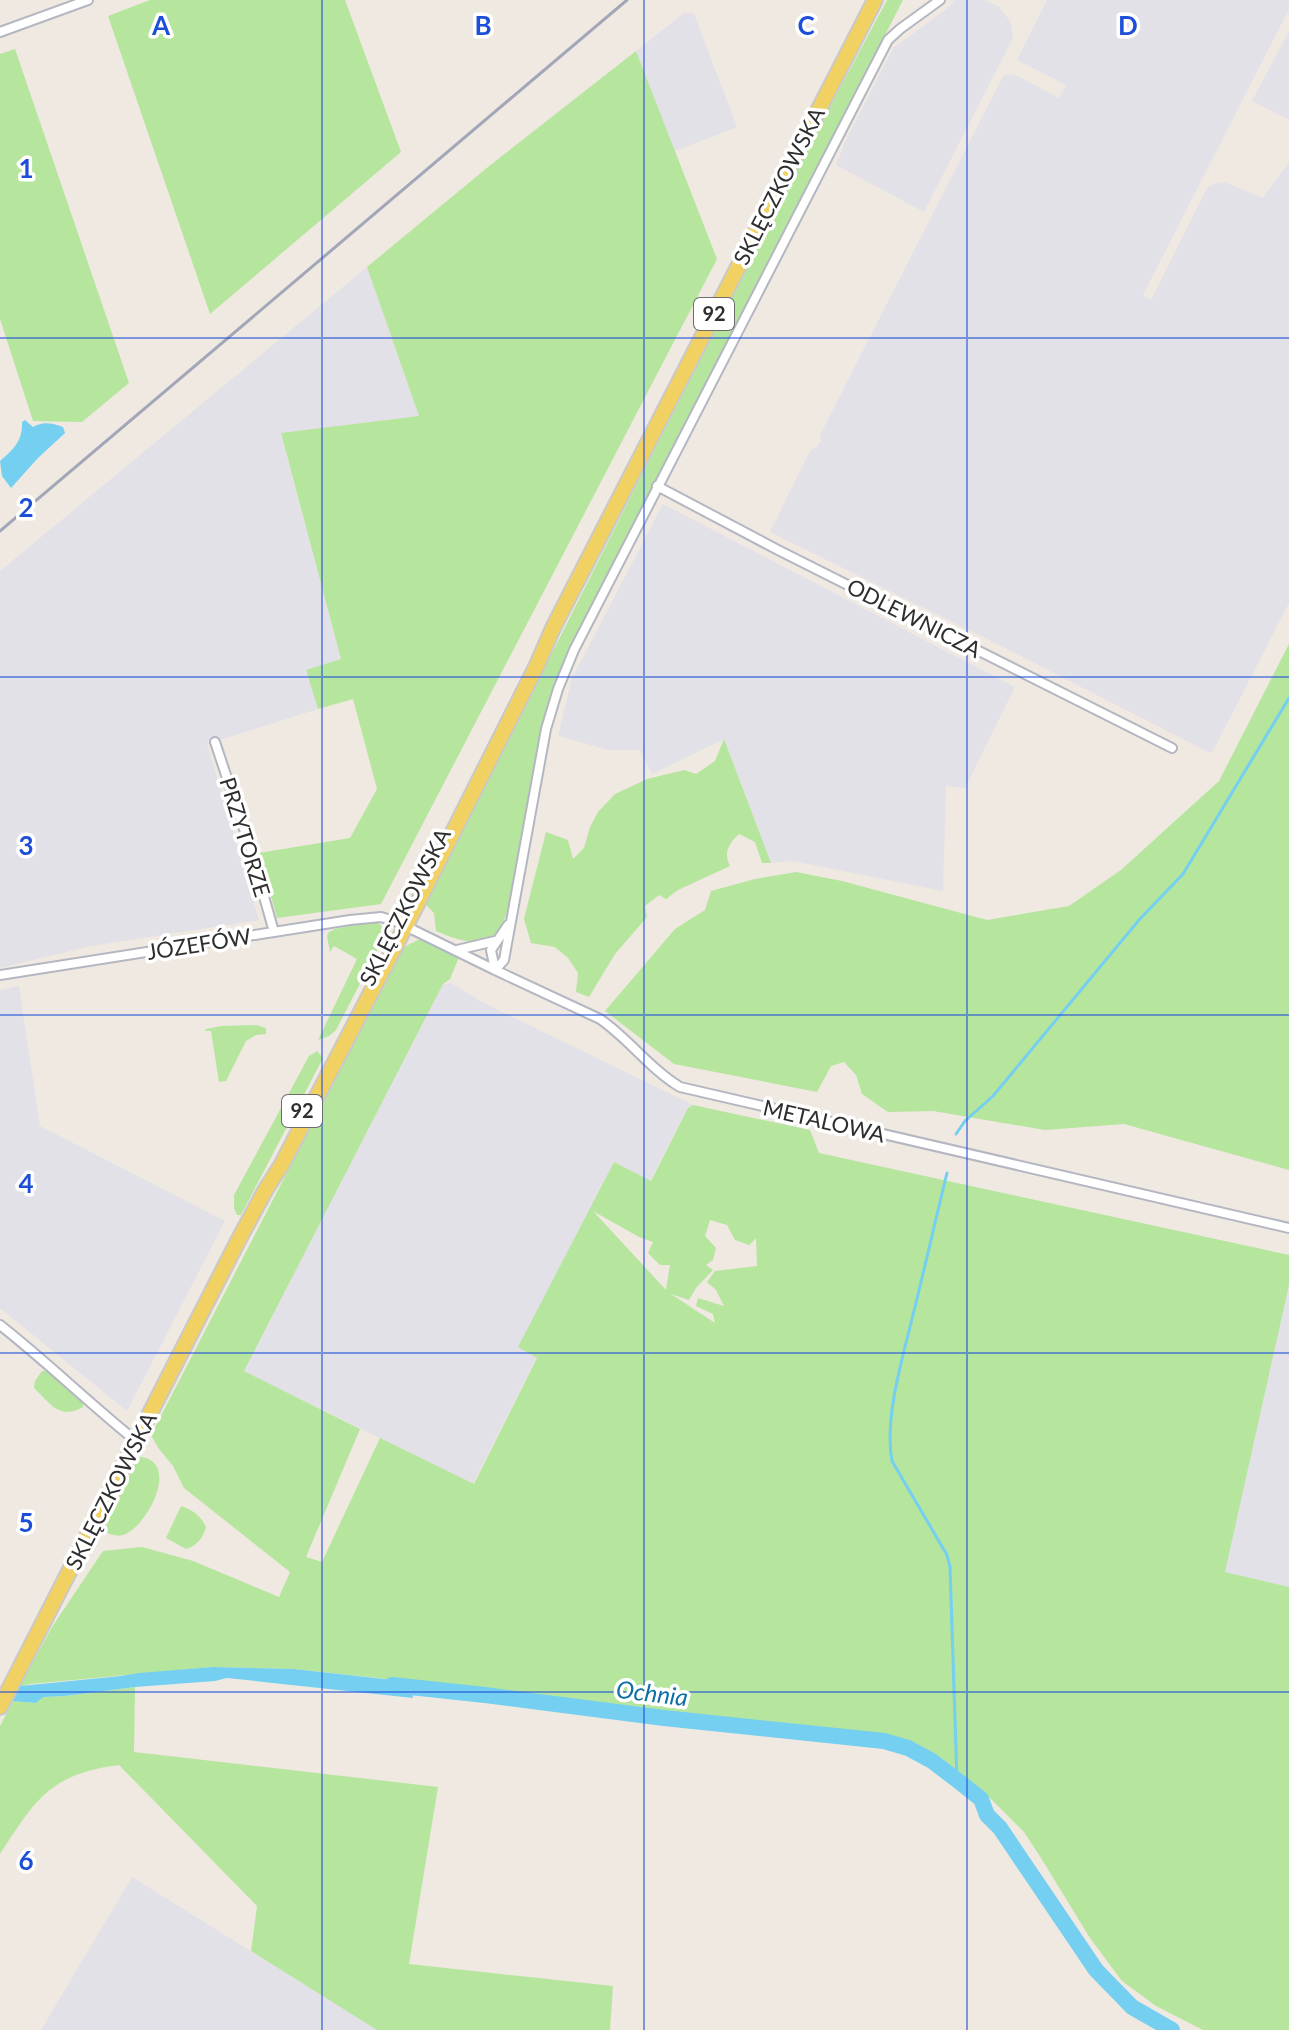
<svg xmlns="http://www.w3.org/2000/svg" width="1289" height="2030" viewBox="0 0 1289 2030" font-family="Lato,sans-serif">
  <rect width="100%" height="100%" fill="#efe9e1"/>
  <path fill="#e3e1e8" d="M954 0H985L998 6 1010 21 1013 38 924 212 836 165 845 142 893 48 949 7Z
    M1047 0H1289V9L1143 295 1151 300 1207 188 1215 183 1224 182 1263 198 1289 162V603L1213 751 1210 753 991 641 770 532 811 449 817 447 821 440 820 435 1003 76 1014 74 1059 98 1066 85 1017 60Z
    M684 13 694 14 737 127 675 151 636 51Z
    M1289 31V120L1252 101Z
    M367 267 419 416 281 434 341 660 306 670 318 709 207 744 259 920 91 946 0 968V571Z
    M663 504 1015 687 965 788 946 786 943 891 793 861 771 863 724 739 652 774 640 750H608L558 736 572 678Z
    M451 983 482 1002 693 1105 688 1108 650 1181 614 1162 519 1347 537 1357 473 1484 244 1371 443 984Z
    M19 986 40 1126 225 1221 127 1411 0 1308V990Z
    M1289 1285V1587L1225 1572Z
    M132 1877 377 2030H41Z"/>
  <path fill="#b6e59e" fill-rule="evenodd" d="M150 0H345L401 152 210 314 108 16Z
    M887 0H903L731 335 553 693 540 739 508 908C506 914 504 922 501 927 486 951 456 940 436 931L434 913 424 903 460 836 637 484 808 148Z
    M15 49 129 383 82 422 33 421 0 319V54Z
    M636 51 717 259 381 904 277 918 259 853 350 838 377 789 353 699 318 709 306 670 341 659 281 433 419 416 367 267 488 167Z
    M1289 644V1170L1124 1124 1045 1130 933 1111 888 1112 862 1094 856 1075 844 1062 831 1066 817 1092 674 1064 605 1011 675 929 705 910 711 891 755 879 796 872 842 881 987 920 1069 906 1121 870 1219 781Z
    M724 739 771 863H762L755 842 739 834C729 843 723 853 730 866L678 890 666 899 659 895 645 906 647 917 615 954 589 997 576 992 578 973 568 958 555 947 531 943 524 919 546 832 568 840 573 859 584 848 590 827 598 812 615 794 647 779 684 770 696 774 715 761Z
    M375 921C387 927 384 934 380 945L336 1030 329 1036 318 1040 357 959 334 946 330 952 327 936 329 932 335 929Z
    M420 939 459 957 450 979 443 984 244 1371 360 1429 306 1557 322 1562 380 1438 474 1484 537 1358 518 1347 614 1162 651 1181 688 1108 693 1105 810 1130 819 1153 1289 1255V1285L1225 1572 1289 1587V2030H1203L1156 2006 1122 1981 1090 1938 1041 1858 1024 1832 989 1797 956 1769 952 1772 903 1743 881 1736 741 1724 636 1708 579 1701 531 1699 489 1690 294 1669 213 1667 30 1684 19 1687 52 1627 103 1551 142 1547 193 1561 279 1597 290 1572 184 1488 173 1466 159 1449 151 1435 404 947ZM593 1211 639 1237 653 1242 648 1253 660 1265H670L666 1290ZM710 1220 727 1225 735 1240 749 1245 756 1238 757 1266 715 1271 707 1282 716 1290 724 1306 698 1298 696 1306 713 1314 715 1323 671 1294 689 1300 696 1288 713 1270 706 1265 713 1260 716 1248 705 1236Z
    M256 1025 266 1028V1034L256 1035 246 1041 226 1081 219 1082 211 1031H205L206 1029 221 1026Z
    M317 1051 323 1058 241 1215H237L234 1208V1195L309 1056Z
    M42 1371H51L84 1401 83 1407C59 1420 51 1404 34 1388L35 1381Z
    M139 1457C182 1460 147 1528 123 1535 117 1537 111 1534 104 1532L102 1528Z
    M181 1506C194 1511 200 1515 206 1527 203 1538 197 1546 186 1549L166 1538Z
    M135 1687 134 1752 438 1787 409 1964 613 1986 610 2030H377L251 1951 257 1906 119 1765C50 1774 36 1799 0 1854V1726L13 1701 36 1703 42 1697 65 1696Z"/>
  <path fill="#75cff0" d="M25 420 33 427C43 421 52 423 63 427L65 433 38 458 11 488 2 476 0 461C13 450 23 441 22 422Z
    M213 1667 294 1669 411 1682 413 1698 227 1678 215 1681 135 1687 65 1696 43 1697 36 1703 0 1700V1688L121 1676 139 1673Z"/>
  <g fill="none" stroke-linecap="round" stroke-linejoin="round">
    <path stroke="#75cff0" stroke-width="3" d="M956 1134 965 1121 993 1096 1139 920 1183 874 1289 698
      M947 1173C935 1222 924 1271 912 1319 902 1360 884 1420 892 1461L947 1555 950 1567 957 1780"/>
    <path stroke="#75cff0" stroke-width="16" d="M392 1685 485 1695 664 1718 884 1741 908 1748 932 1761 957 1780 981 1799 987 1815 1000 1828 1096 1970 1132 2007 1172 2030"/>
    <g stroke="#b4b7c1" stroke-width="12">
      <path id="minor" d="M0 32 88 0
        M657 486 778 550 1172 748
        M215 742 250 847 274 932
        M457 950 495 941
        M495 970 504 960 546 729 558 689 574 650 888 40 900 29 940 0
        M495 970 491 950 508 925
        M0 975 350 920 381 917 397 922 495 970 600 1019C629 1039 649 1068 680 1087L1289 1228
        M0 1325C47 1362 90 1404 136 1441"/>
    </g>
    <g stroke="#c9c9c9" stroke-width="18">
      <path id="primary" d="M0 1707 238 1241 266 1189 282 1164 417 904 537 665 553 628 875 0"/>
    </g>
    <use href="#minor" stroke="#fff" stroke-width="8"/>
    <use href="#primary" stroke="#f2d163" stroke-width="14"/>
    <path stroke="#a3a6b8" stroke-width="3" d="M0 531 627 0"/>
  </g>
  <path fill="none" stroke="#1d4ed8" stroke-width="2" stroke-opacity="0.55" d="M322 0V2030M644 0V2030M967 0V2030M0 338H1289M0 677H1289M0 1015H1289M0 1353H1289M0 1692H1289"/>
  <g text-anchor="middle" stroke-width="7" stroke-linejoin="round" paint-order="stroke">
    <g fill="#fff" stroke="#6d6d6d" stroke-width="2">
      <rect x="694" y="298" width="40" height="32" rx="6"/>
      <rect x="282" y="1095" width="40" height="32" rx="6"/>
    </g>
    <g font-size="20" font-weight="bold" fill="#2e2e2e">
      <text x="714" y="321">92</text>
      <text x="302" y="1118">92</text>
    </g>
    <g font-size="22" fill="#2e2e2e" stroke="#fff">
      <text transform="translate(779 186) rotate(-63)" y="8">SKLĘCZKOWSKA</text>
      <text transform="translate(914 618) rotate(27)" y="8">ODLEWNICZA</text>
      <text transform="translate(245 837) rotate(73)" y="8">PRZYTORZE</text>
      <text transform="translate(405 907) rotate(-63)" y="8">SKLĘCZKOWSKA</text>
      <text transform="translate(199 944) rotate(-9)" y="8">JÓZEFÓW</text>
      <text transform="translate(824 1121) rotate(13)" y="8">METALOWA</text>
      <text transform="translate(111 1491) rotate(-63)" y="8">SKLĘCZKOWSKA</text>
    </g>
    <g font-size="24" font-style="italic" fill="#0d6fa3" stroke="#fff">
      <text transform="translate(652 1694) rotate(7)" y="8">Ochnia</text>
    </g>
  </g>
  <g font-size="26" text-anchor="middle" font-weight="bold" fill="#1d4ed8" stroke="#fff" stroke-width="7" stroke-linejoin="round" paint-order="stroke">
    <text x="161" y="35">A</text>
    <text x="483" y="35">B</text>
    <text x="806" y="35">C</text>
    <text x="1128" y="35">D</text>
    <text x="26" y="178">1</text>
    <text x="26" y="517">2</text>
    <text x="26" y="855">3</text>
    <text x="26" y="1193">4</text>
    <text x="26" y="1532">5</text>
    <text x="26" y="1870">6</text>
  </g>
</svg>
